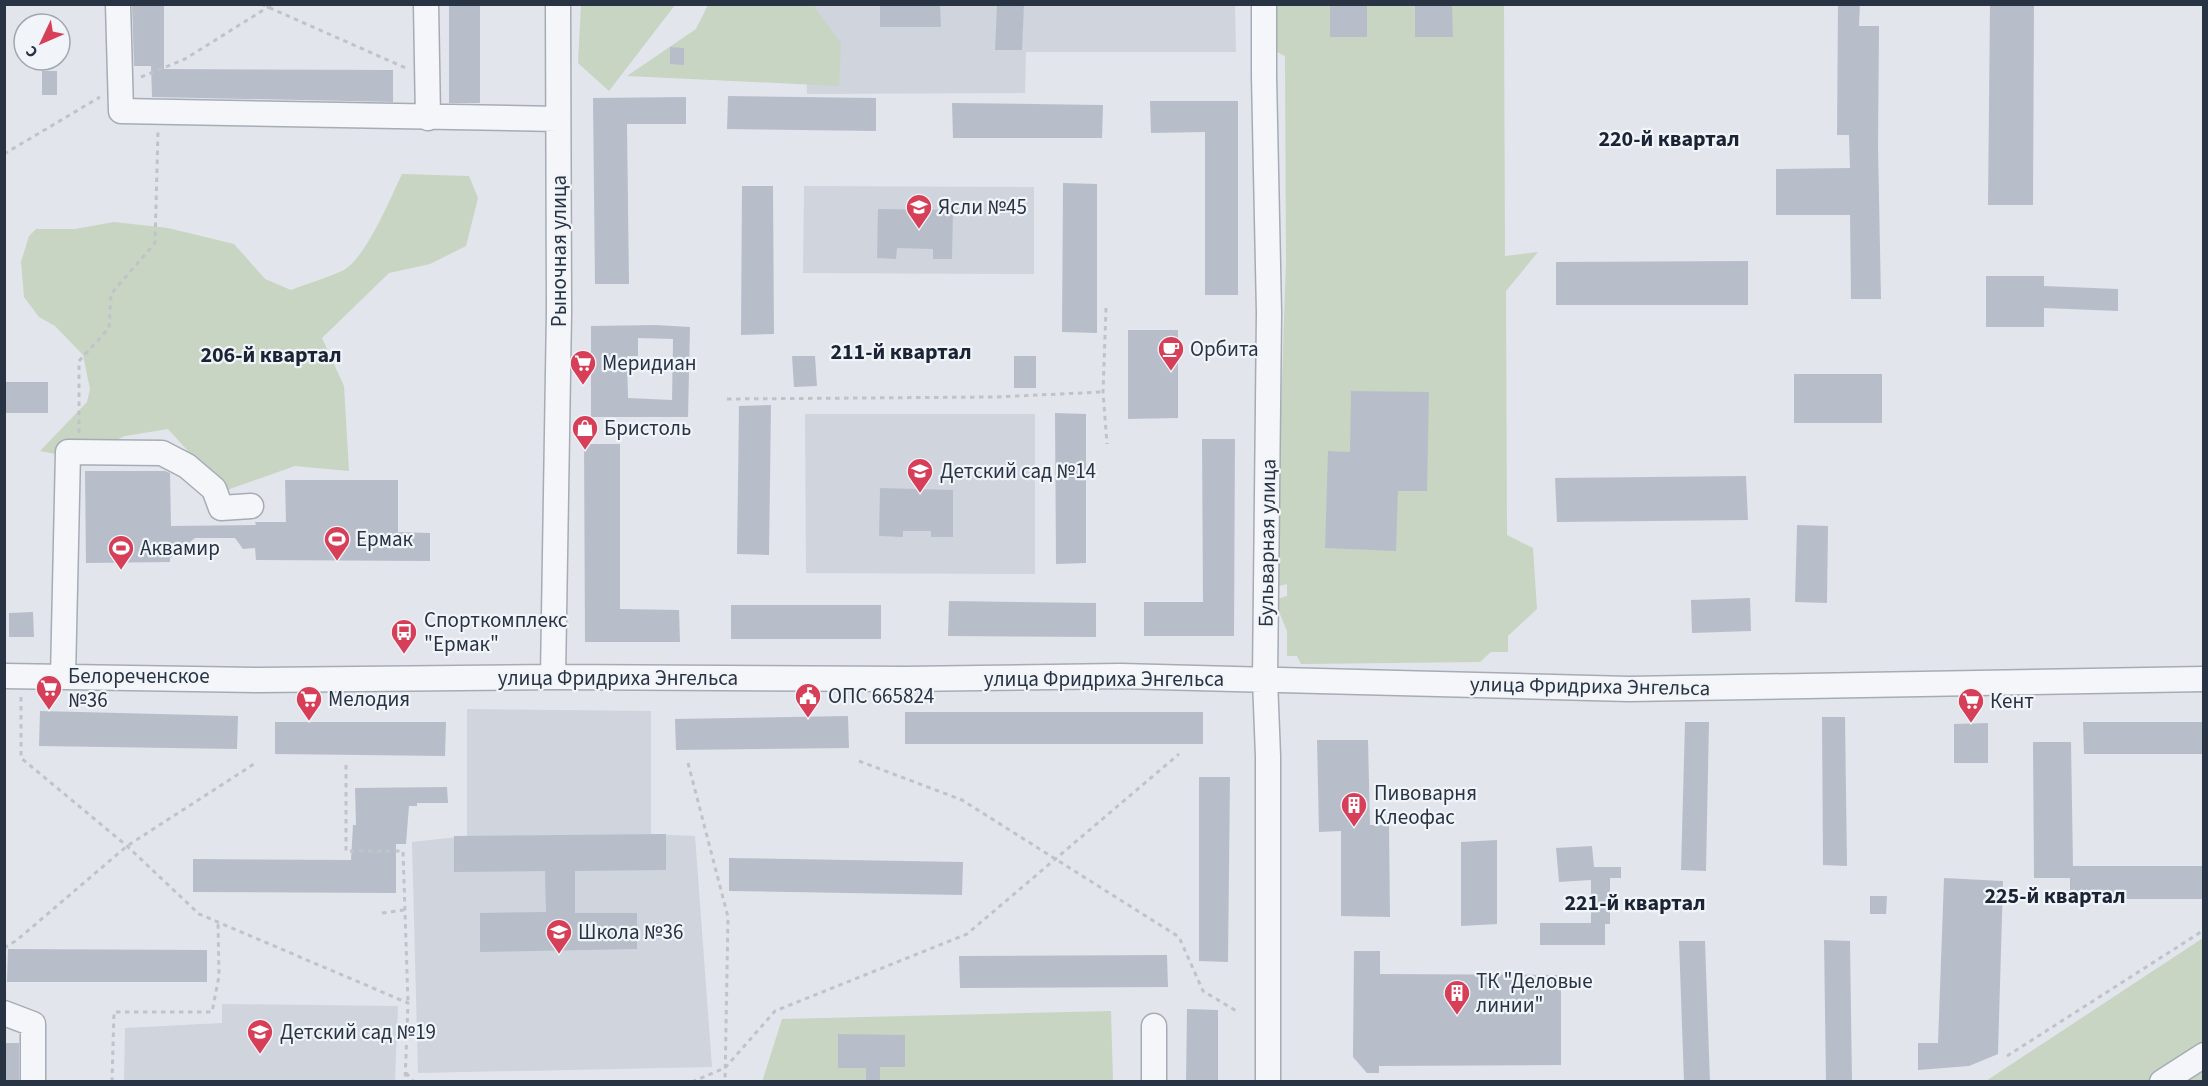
<svg xmlns="http://www.w3.org/2000/svg" width="2208" height="1086" viewBox="0 0 2208 1086" font-family="'Source Sans 3',sans-serif">
  <rect width="100%" height="100%" fill="#e2e5eb"/>
  <path fill="#cfd4dd" d="M1235 4 1236 52H1026L1025 93 807 94 805 37 761 5Z
    M804 186 1034 187V274L803 273Z
    M805 414H1035V574L806 573Z
    M467 709 651 711V834L695 836 712 1067 418 1073 412 842 467 836Z
    M222 1004 398 1006 395 1081H124L125 1028 222 1023Z"/>
  <path fill="#c7d5c2" d="M581 5V4L675 5 609 91 578 63Z
    M708 5H815V8L841 43 839 86 627 76 696 29Z
    M1277 5H1504L1505 256 1538 252 1506 291 1507 535 1533 548 1537 609 1508 636V652H1491L1480 662 1301 664 1297 656H1287V631L1274 600 1287 596V584L1275 587 1286 261 1285 56 1277 52Z
    M402 174 469 176 478 198 466 246 430 264 389 273 322 338 344 386 349 471 295 466 224 491 168 429 125 436 76 458 40 451 87 402 90 389 83 355 55 326 39 317 24 297 21 262 29 236 36 229H75L114 222 168 228 234 244 265 279 291 290C308 283 328 278 344 270 367 256 390 199 402 174Z
    M2203 938V1081H1986Z
    M1111 1011 1113 1081 762 1082 782 1019Z"/>
  <path fill="#b8bec9" fill-rule="evenodd" d="M132 4H164V69L393 70V102L152 97 151 66H134Z
    M449 4H480V103H449Z
    M880 4H940L941 27H880Z
    M997 4H1024L1022 50H995Z
    M1330 4H1367V37H1330Z
    M1415 4H1452L1453 37H1415Z
    M1838 4H1860L1859 26H1879L1878 147 1881 299H1851L1850 215H1776V169L1850 168 1849 135H1837Z
    M1990 4H2034L2033 205H1988Z
    M670 47 684 48V65L670 64Z
    M42 71H57V95H42Z
    M728 96 876 98V131L727 129Z
    M686 97V124H627L629 284H595L593 98Z
    M1150 101H1238V295H1205V132L1151 133Z
    M952 103 1103 105 1102 138H953Z
    M1063 183 1097 184V333L1062 332Z
    M742 186H773L774 334 741 335Z
    M878 209 953 210 952 259H933V249L897 248 896 259 877 258Z
    M1748 261V305H1556V262Z
    M1986 276H2044V286L2118 289V311L2044 308V327H1986Z
    M656 325 690 327 688 417H591V326ZM638 338 673 339 672 400 628 398 627 356H638Z
    M1128 330H1178V418L1128 419Z
    M792 356H815L817 386 794 387Z
    M1014 356H1036V388H1014Z
    M1794 374H1882V423H1794Z
    M4 382H48V413H4Z
    M1351 391 1429 392 1427 491H1398L1396 551 1325 548 1328 451 1350 452Z
    M771 405 769 555 737 554 739 406Z
    M1055 413 1086 414V563L1056 564Z
    M1202 439H1235L1234 636H1144V602H1203Z
    M584 444H620V609L679 610 680 642H585Z
    M85 471H165L170 473 171 526 256 525 255 522H286L285 480H398V532L430 533V561L256 560 255 548 243 549 235 538H195L170 558V562L86 563Z
    M1746 476 1748 520 1557 522 1555 478Z
    M880 488 953 490V537H931V531H903V537L879 536Z
    M1797 525 1828 526 1827 603 1795 602Z
    M1750 598 1751 631 1692 633 1691 600Z
    M949 601 1096 603V637L948 636Z
    M731 605H881V639H731Z
    M33 612 34 637H9V613Z
    M40 711 238 716 237 749 39 746Z
    M905 712H1203V744H905Z
    M848 716 849 748 676 750 675 719Z
    M1822 717H1845L1847 866 1823 865Z
    M275 722H446L445 756 275 754Z
    M1685 722H1709L1706 871 1681 870Z
    M2083 722H2204V754H2084Z
    M1988 723V763H1954V724Z
    M1317 740H1368L1370 825H1389L1390 917 1341 916V831L1319 832Z
    M2033 742H2071L2073 866H2204V899H2070V878H2034Z
    M1199 777H1230L1228 962 1199 961Z
    M447 787 448 803H417V806H409L406 844H396V893L193 892V859L351 860 353 825H356L355 788Z
    M666 834V870L575 871V913H637V949L480 952V913L546 912 545 871 454 872V836Z
    M1497 840V924L1461 926V842Z
    M1592 846 1594 867H1621V878H1610V924H1605V945H1540V923H1591V880L1559 882 1556 848Z
    M729 858 963 862 962 895 729 891Z
    M1944 878 2003 881 1998 1054 1969 1066 1918 1070V1043H1938Z
    M1870 896H1887L1886 914H1870Z
    M1824 940 1850 941 1852 1082H1826Z
    M1679 941H1705L1710 1082H1684Z
    M8 949 207 950V982H7Z
    M1354 951H1380V974L1561 975V1065L1379 1066V1073H1367L1353 1057Z
    M1167 955 1168 987 960 988 959 956Z
    M1187 1009 1218 1010V1082H1186Z
    M838 1034 905 1035V1067H880V1082H866V1068H838Z
    M4 1043H19V1082H4Z"/>
  <g fill="none" stroke-linecap="round" stroke-linejoin="round">
    <g stroke="#a6acb6" stroke-width="27">
      <path id="minor" d="M118 4 121 111 558 119
        M426 4 428 118
        M1264 4V76L1269 313 1265 680 1268 756V1082
        M4 676 258 680 553 677 905 679 1120 676 1629 689 2204 679
        M63 677 68 452 162 453 187 466 214 489 221 508 251 506
        M553 677 559 312 558 4
        M4 1013 33 1024V1082
        M1154 1082V1026
        M2162 1082 2204 1055"/>
    </g>
    <path stroke="#c0c3ca" stroke-width="3" stroke-dasharray="4.5 4.5" stroke-linecap="butt" d="M261 4 408 69
      M141 77 185 59 273 4
      M4 154 100 97
      M1106 308 1103 392 1107 444
      M727 399 995 397 1103 392
      M79 433V361L109 328 111 294 155 243 158 131
      M21 697V758L127 846 199 914 408 1003 405 1082
      M859 761 962 800 1179 937 1203 991 1238 1012
      M688 763 728 917 725 1082
      M346 765V851H403L408 1003
      M382 913 404 910
      M4 948 17 940 127 846 254 764
      M2007 1056 2204 930
      M406 1073 414 1082
      M112 1082 114 1012H212L219 976 218 923
      M692 1082 725 1068 775 1011 967 934 1179 754"/>
    <use href="#minor" stroke="#f5f6f9" stroke-width="24"/>
  </g>
  <defs>
    <g id="school-pin" transform="scale(1.35)"><path d="M0 17L-7.5 6A9.5 9.5 0 1 1 7.5 6Z" fill="#d73f58" stroke="#f1f4f8"/><path d="M0-5L7-2L0 1L-7-2ZM-4 1L0 2.5L4 1V4Q0 6-4 4Z" fill="#fff"/></g>
    <g id="cafe-pin" transform="scale(1.35)"><path d="M0 17L-7.5 6A9.5 9.5 0 1 1 7.5 6Z" fill="#d73f58" stroke="#f1f4f8"/><path d="M-5.5-4.5H6V0H3Q3 3.5 0 3.5H-2.5Q-5.5 3.5-5.5 0ZM3-3.2v2h1.7v-2ZM-6 4.5H4V6H-6Z" fill="#fff"/></g>
    <g id="supermarket-pin" transform="scale(1.35)"><path d="M0 17L-7.5 6A9.5 9.5 0 1 1 7.5 6Z" fill="#d73f58" stroke="#f1f4f8"/><path d="M-6-5.5h2.5l.6 2H6L4.5 2H-2.5L-4.4-4H-6ZM-1.5 3.2a1.3 1.3 0 1 0 .1 0ZM3 3.2a1.3 1.3 0 1 0 .1 0Z" fill="#fff"/></g>
    <g id="shop-pin" transform="scale(1.35)"><path d="M0 17L-7.5 6A9.5 9.5 0 1 1 7.5 6Z" fill="#d73f58" stroke="#f1f4f8"/><path d="M-5-2.5h2.3a2.7 3.5 0 0 1 5.4 0H5L5.5 6h-11ZM-1.5-2.5h3a1.5 2.3 0 0 0-3 0Z" fill="#fff"/></g>
    <g id="stadium-pin" transform="scale(1.35)"><path d="M0 17L-7.5 6A9.5 9.5 0 1 1 7.5 6Z" fill="#d73f58" stroke="#f1f4f8"/><path d="M0-5a6.5 5 0 1 0 0 10a6.5 5 0 1 0 0-10ZM-3.5-1.8h7v3.6h-7Z" fill="#fff"/></g>
    <g id="bus-pin" transform="scale(1.35)"><path d="M0 17L-7.5 6A9.5 9.5 0 1 1 7.5 6Z" fill="#d73f58" stroke="#f1f4f8"/><path d="M-5-6H5V4H4V6H2V4H-2V6H-4V4H-5ZM-3.5-4V0h7V-4ZM-3.5 1.2v1.5H-2V1.2ZM2 1.2v1.5H3.5V1.2Z" fill="#fff"/></g>
    <g id="civic-pin" transform="scale(1.35)"><path d="M0 17L-7.5 6A9.5 9.5 0 1 1 7.5 6Z" fill="#d73f58" stroke="#f1f4f8"/><path d="M-.6-6.5H3V-4.5H.6V-3L4-1V1h2V6H-6V1h2V-1L-.6-3ZM-1.2 2.5V6h2.4V2.5Z" fill="#fff"/></g>
    <g id="building-pin" transform="scale(1.35)"><path d="M0 17L-7.5 6A9.5 9.5 0 1 1 7.5 6Z" fill="#d73f58" stroke="#f1f4f8"/><path d="M-4-6H4V6H1V3H-1V6H-4ZM-2.5-4.3h1.7v1.8h-1.7ZM.8-4.3h1.7v1.8H.8ZM-2.5-1h1.7V.8h-1.7ZM.8-1h1.7V.8H.8Z" fill="#fff"/></g>
  </defs>
  <g fill-rule="evenodd">
    <use href="#school-pin" x="919" y="207"/>
    <use href="#cafe-pin" x="1171" y="349"/>
    <use href="#supermarket-pin" x="583" y="363"/>
    <use href="#shop-pin" x="585" y="428"/>
    <use href="#school-pin" x="920" y="471"/>
    <use href="#stadium-pin" x="337" y="539"/>
    <use href="#stadium-pin" x="121" y="548"/>
    <use href="#bus-pin" x="404" y="632"/>
    <use href="#supermarket-pin" x="49" y="688"/>
    <use href="#civic-pin" x="808" y="696"/>
    <use href="#supermarket-pin" x="309" y="699"/>
    <use href="#supermarket-pin" x="1971" y="701"/>
    <use href="#building-pin" x="1354" y="805"/>
    <use href="#school-pin" x="559" y="932"/>
    <use href="#building-pin" x="1457" y="993"/>
    <use href="#school-pin" x="260" y="1032"/>
  </g>
  <g text-anchor="middle" stroke-width="4.5" stroke-linejoin="round" paint-order="stroke">
    <g font-size="21" fill="#283344" stroke="#f1f4f8" text-anchor="start">
      <text x="938" y="214">Ясли №45</text>
      <text x="1190" y="356">Орбита</text>
      <text x="602" y="370">Меридиан</text>
      <text x="604" y="435">Бристоль</text>
      <text x="940" y="478">Детский сад №14</text>
      <text x="356" y="546">Ермак</text>
      <text x="140" y="555">Аквамир</text>
      <text x="424" y="627">Спорткомплекс<tspan x="424" dy="24">"Ермак"</tspan></text>
      <text x="68" y="683">Белореченское<tspan x="68" dy="24">№36</tspan></text>
      <text x="828" y="703">ОПС 665824</text>
      <text x="328" y="706">Мелодия</text>
      <text x="1990" y="708">Кент</text>
      <text x="1374" y="800">Пивоварня<tspan x="1374" dy="24">Клеофас</tspan></text>
      <text x="578" y="939">Школа №36</text>
      <text x="1476" y="988">ТК "Деловые<tspan x="1476" dy="24">линии"</tspan></text>
      <text x="280" y="1039">Детский сад №19</text>
    </g>
    <g font-size="21" fill="#283344" stroke="#f1f4f8">
      <text transform="translate(559 251) rotate(-90)" y="7">Рыночная улица</text>
      <text transform="translate(1267 543) rotate(-89)" y="7">Бульварная улица</text>
      <text x="618" y="685">улица Фридриха Энгельса</text>
      <text x="1104" y="686">улица Фридриха Энгельса</text>
      <text transform="translate(1590 686) rotate(1)" y="7">улица Фридриха Энгельса</text>
    </g>
    <g font-size="22" font-weight="bold" fill="#1b2435" stroke="#f1f4f8">
      <text x="1669" y="146">220-й квартал</text>
      <text x="901" y="359">211-й квартал</text>
      <text x="271" y="362">206-й квартал</text>
      <text x="2055" y="903">225-й квартал</text>
      <text x="1635" y="910">221-й квартал</text>
    </g>
  </g>
  <rect width="2208" height="1086" fill="none" stroke="#283344" stroke-width="12"/>
  <g transform="translate(42 42) rotate(226)"><circle r="28" fill="#f1f4f8" stroke="#a1a7b0" stroke-width="1.5"/>
  <path d="M0-4.5L10 22L0 15L-10 22Z" fill="#d73f58"/>
  <text y="-9" font-size="16" font-weight="bold" text-anchor="middle" fill="#283344">С</text>
  </g>
</svg>
